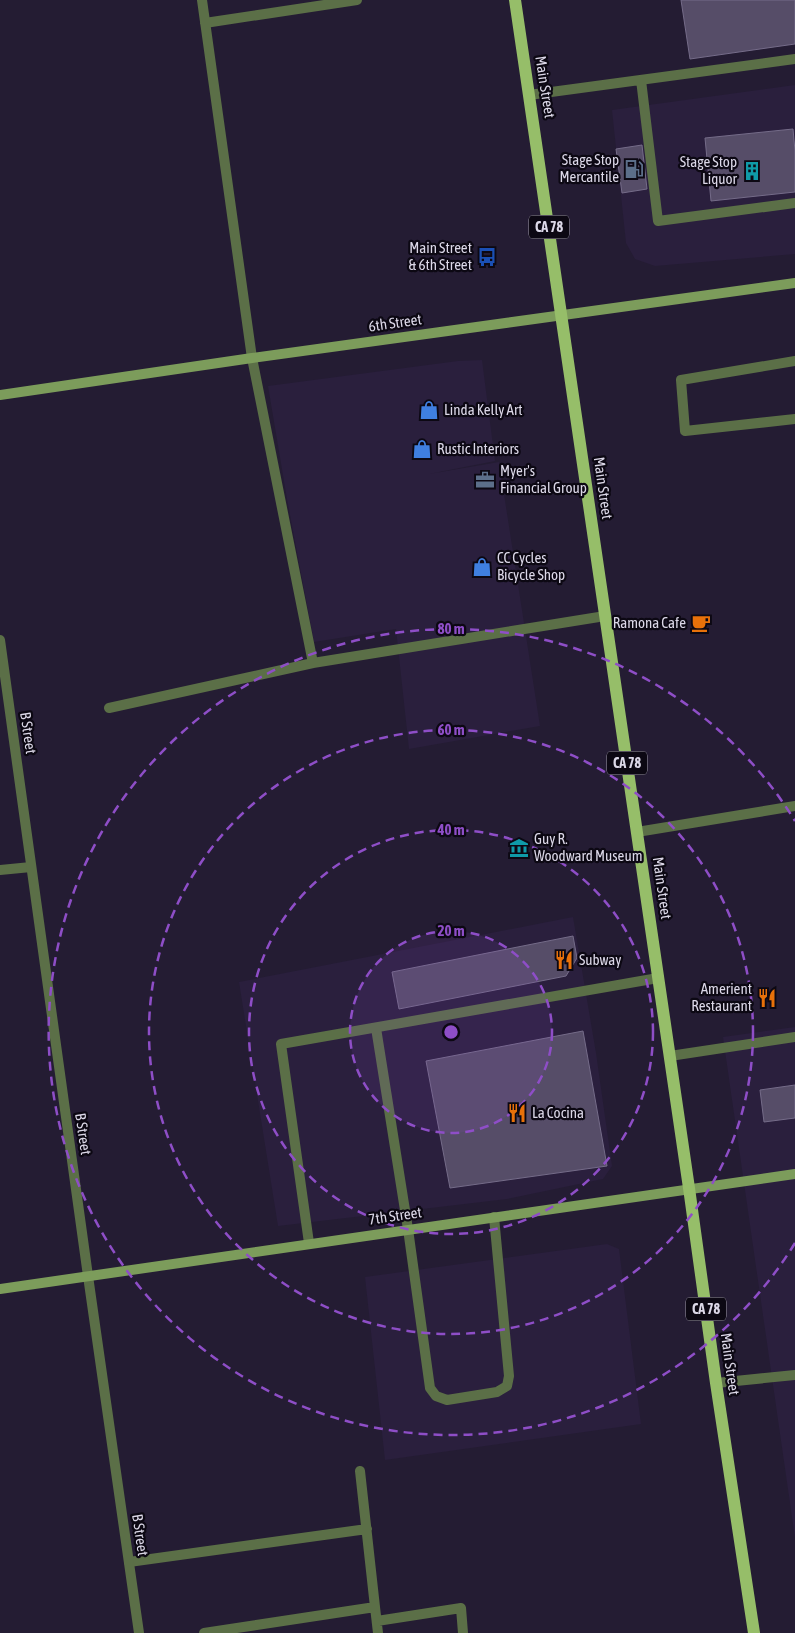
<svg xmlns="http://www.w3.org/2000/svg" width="795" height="1633" viewBox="0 0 795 1633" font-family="'Asap Condensed',sans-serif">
  <rect width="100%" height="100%" fill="#241c33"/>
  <path fill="#2a1f3d" d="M795 85V254L655 266 635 259 626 243 612 110Z
    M482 360 495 461 429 474 499 462 540 726 409 749 396 629 314 642 287 499 268 386 458 361Z
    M573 917 596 1053 612 1166 603 1179 507 1199 278 1226 239 982Z
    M795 1027V1538L723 1037Z
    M607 1244 619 1249 641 1424 385 1460 365 1277Z"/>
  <path fill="#564d68" stroke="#756c89" d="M681 0H795V44L690 59Z
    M793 129 795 151V192L711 201 705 138Z
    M642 145 647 189 622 193 616 149Z
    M573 936 577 958 566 976 399 1009 392 972Z
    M583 1031 607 1166 450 1188 426 1061Z
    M795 1085V1118L764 1122 760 1090Z"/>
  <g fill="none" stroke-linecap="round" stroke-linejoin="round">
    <path stroke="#5b6f47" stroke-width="10" d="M202 0 252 358 313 663
      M205 23 357 0
      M641 80 658 221 795 203
      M529 95 795 59
      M795 361 681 380 685 431 795 419
      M109 708 313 663 605 616
      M637 832 795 806
      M0 870 31 867
      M376 1028 408 1229 430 1388 436 1396 447 1400 497 1392 507 1386 509 1376 494 1217
      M670 1056 795 1037
      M309 1243 281 1044 658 978
      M716 1383 795 1375
      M129 1562 367 1529
      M375 1607 378 1633
      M377 1621 461 1608 463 1633
      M204 1633 375 1607 360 1471"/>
    <path stroke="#5b6f47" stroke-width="10" d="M0 640 88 1276 139 1633"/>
    <path stroke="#7c9c5b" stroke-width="10" d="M0 395 252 358 795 283
      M0 1289 795 1174"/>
    <path stroke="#96be69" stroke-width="12" d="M515 0 689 1188 716 1383 754 1633"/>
  </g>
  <circle cx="451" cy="1032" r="101" fill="#8e4ec7" fill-opacity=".12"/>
  <g fill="none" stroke="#8e4ec7" stroke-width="2.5" stroke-dasharray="9 6">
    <circle cx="451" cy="1032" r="101"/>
    <circle cx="451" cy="1032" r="202"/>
    <circle cx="451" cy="1032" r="302"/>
    <path d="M795 1243A403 403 0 1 1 795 821"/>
  </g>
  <defs>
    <g id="fuel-bare" transform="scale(1.5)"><path d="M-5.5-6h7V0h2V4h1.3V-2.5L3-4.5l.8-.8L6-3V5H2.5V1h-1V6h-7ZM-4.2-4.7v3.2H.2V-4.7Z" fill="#5c6f8a" stroke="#0c0813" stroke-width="2.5" paint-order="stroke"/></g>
    <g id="building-bare" transform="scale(1.5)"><path d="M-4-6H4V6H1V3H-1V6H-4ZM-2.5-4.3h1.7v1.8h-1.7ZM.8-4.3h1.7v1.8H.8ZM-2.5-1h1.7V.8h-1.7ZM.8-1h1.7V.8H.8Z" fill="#0f9aa8" stroke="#0c0813" stroke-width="2.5" paint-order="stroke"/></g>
    <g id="bus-bare" transform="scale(1.5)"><path d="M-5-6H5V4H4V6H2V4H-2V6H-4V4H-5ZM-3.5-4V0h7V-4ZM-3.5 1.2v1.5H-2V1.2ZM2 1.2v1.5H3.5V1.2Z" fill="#1a4fb4" stroke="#0c0813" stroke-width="2.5" paint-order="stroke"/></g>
    <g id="shop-bare" transform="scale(1.5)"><path d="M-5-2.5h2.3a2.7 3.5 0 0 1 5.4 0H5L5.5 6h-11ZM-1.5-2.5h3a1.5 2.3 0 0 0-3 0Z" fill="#3f7fe0" stroke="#0c0813" stroke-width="2.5" paint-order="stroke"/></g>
    <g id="office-bare" transform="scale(1.5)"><path d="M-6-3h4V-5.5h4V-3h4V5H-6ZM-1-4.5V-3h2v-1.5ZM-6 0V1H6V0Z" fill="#5c6f8a" stroke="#0c0813" stroke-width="2.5" paint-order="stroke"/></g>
    <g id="cafe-bare" transform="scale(1.5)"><path d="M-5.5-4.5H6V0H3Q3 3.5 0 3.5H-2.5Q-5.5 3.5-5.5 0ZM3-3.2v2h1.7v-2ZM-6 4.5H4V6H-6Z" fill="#e8710a" stroke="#0c0813" stroke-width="2.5" paint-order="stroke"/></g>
    <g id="museum-bare" transform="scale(1.5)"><path d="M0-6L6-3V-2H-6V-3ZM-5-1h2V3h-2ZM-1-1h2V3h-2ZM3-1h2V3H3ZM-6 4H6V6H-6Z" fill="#0f9aa8" stroke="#0c0813" stroke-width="2.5" paint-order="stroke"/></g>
    <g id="restaurant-bare" transform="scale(1.5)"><path d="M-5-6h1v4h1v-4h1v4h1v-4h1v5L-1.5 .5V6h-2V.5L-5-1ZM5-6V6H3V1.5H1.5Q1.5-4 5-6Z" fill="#e8710a" stroke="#0c0813" stroke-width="2.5" paint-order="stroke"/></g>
  </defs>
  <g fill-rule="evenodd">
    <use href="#fuel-bare" x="634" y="169"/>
    <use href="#building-bare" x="752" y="171"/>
    <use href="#bus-bare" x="487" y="257"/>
    <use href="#shop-bare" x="429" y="410"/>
    <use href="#shop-bare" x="422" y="449"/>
    <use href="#office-bare" x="485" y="480"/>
    <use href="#shop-bare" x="482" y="567"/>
    <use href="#cafe-bare" x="701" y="623"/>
    <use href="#museum-bare" x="519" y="848"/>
    <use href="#restaurant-bare" x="564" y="960"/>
    <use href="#restaurant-bare" x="767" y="998"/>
    <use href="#restaurant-bare" x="517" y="1113"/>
  </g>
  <g text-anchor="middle" stroke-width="4.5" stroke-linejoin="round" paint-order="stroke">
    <g fill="#0c0813" stroke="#9e9aa8" stroke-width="1">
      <rect x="529" y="215.5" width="40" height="23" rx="4"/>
      <rect x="607" y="751.5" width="40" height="23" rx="4"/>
      <rect x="686" y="1297.5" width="40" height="23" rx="4"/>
    </g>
    <g font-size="14" font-weight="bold" fill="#dcd8e8">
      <text x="549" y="232">CA 78</text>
      <text x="627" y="768">CA 78</text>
      <text x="706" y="1314">CA 78</text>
    </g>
    <g font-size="15" fill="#dcd8e8" stroke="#0c0813">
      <text transform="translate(545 87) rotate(81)" y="5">Main Street</text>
      <text transform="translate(395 323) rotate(-8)" y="5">6th Street</text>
      <text transform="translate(603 488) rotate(82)" y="5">Main Street</text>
      <text transform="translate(28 733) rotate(82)" y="5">B Street</text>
      <text transform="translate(662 888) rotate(82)" y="5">Main Street</text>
      <text transform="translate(83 1134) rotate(82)" y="5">B Street</text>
      <text transform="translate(395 1216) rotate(-8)" y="5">7th Street</text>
      <text transform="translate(730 1364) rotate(82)" y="5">Main Street</text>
      <text transform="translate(140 1535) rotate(82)" y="5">B Street</text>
    </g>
    <g font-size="15" fill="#dcd8e8" stroke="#0c0813" text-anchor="start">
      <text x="619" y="165" text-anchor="end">Stage Stop<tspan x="619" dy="17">Mercantile</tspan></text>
      <text x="737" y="167" text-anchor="end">Stage Stop<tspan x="737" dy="17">Liquor</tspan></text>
      <text x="472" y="253" text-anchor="end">Main Street<tspan x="472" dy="17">&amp; 6th Street</tspan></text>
      <text x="444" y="415">Linda Kelly Art</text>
      <text x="437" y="454">Rustic Interiors</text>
      <text x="500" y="476">Myer's<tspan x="500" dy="17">Financial Group</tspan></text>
      <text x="497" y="563">CC Cycles<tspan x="497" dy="17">Bicycle Shop</tspan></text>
      <text x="686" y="628" text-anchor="end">Ramona Cafe</text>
      <text x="534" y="844">Guy R.<tspan x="534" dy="17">Woodward Museum</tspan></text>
      <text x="579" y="965">Subway</text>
      <text x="752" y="994" text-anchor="end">Amerient<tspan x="752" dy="17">Restaurant</tspan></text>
      <text x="532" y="1118">La Cocina</text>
    </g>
  </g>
  <circle cx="451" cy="1032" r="8" fill="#8e4ec7" stroke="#0c0813" stroke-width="2.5"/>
  <g font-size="15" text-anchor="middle" font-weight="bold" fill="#8e4ec7" stroke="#0c0813" stroke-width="4.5" stroke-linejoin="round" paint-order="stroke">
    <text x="451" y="634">80 m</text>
    <text x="451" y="735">60 m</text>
    <text x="451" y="835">40 m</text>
    <text x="451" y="936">20 m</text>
  </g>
</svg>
